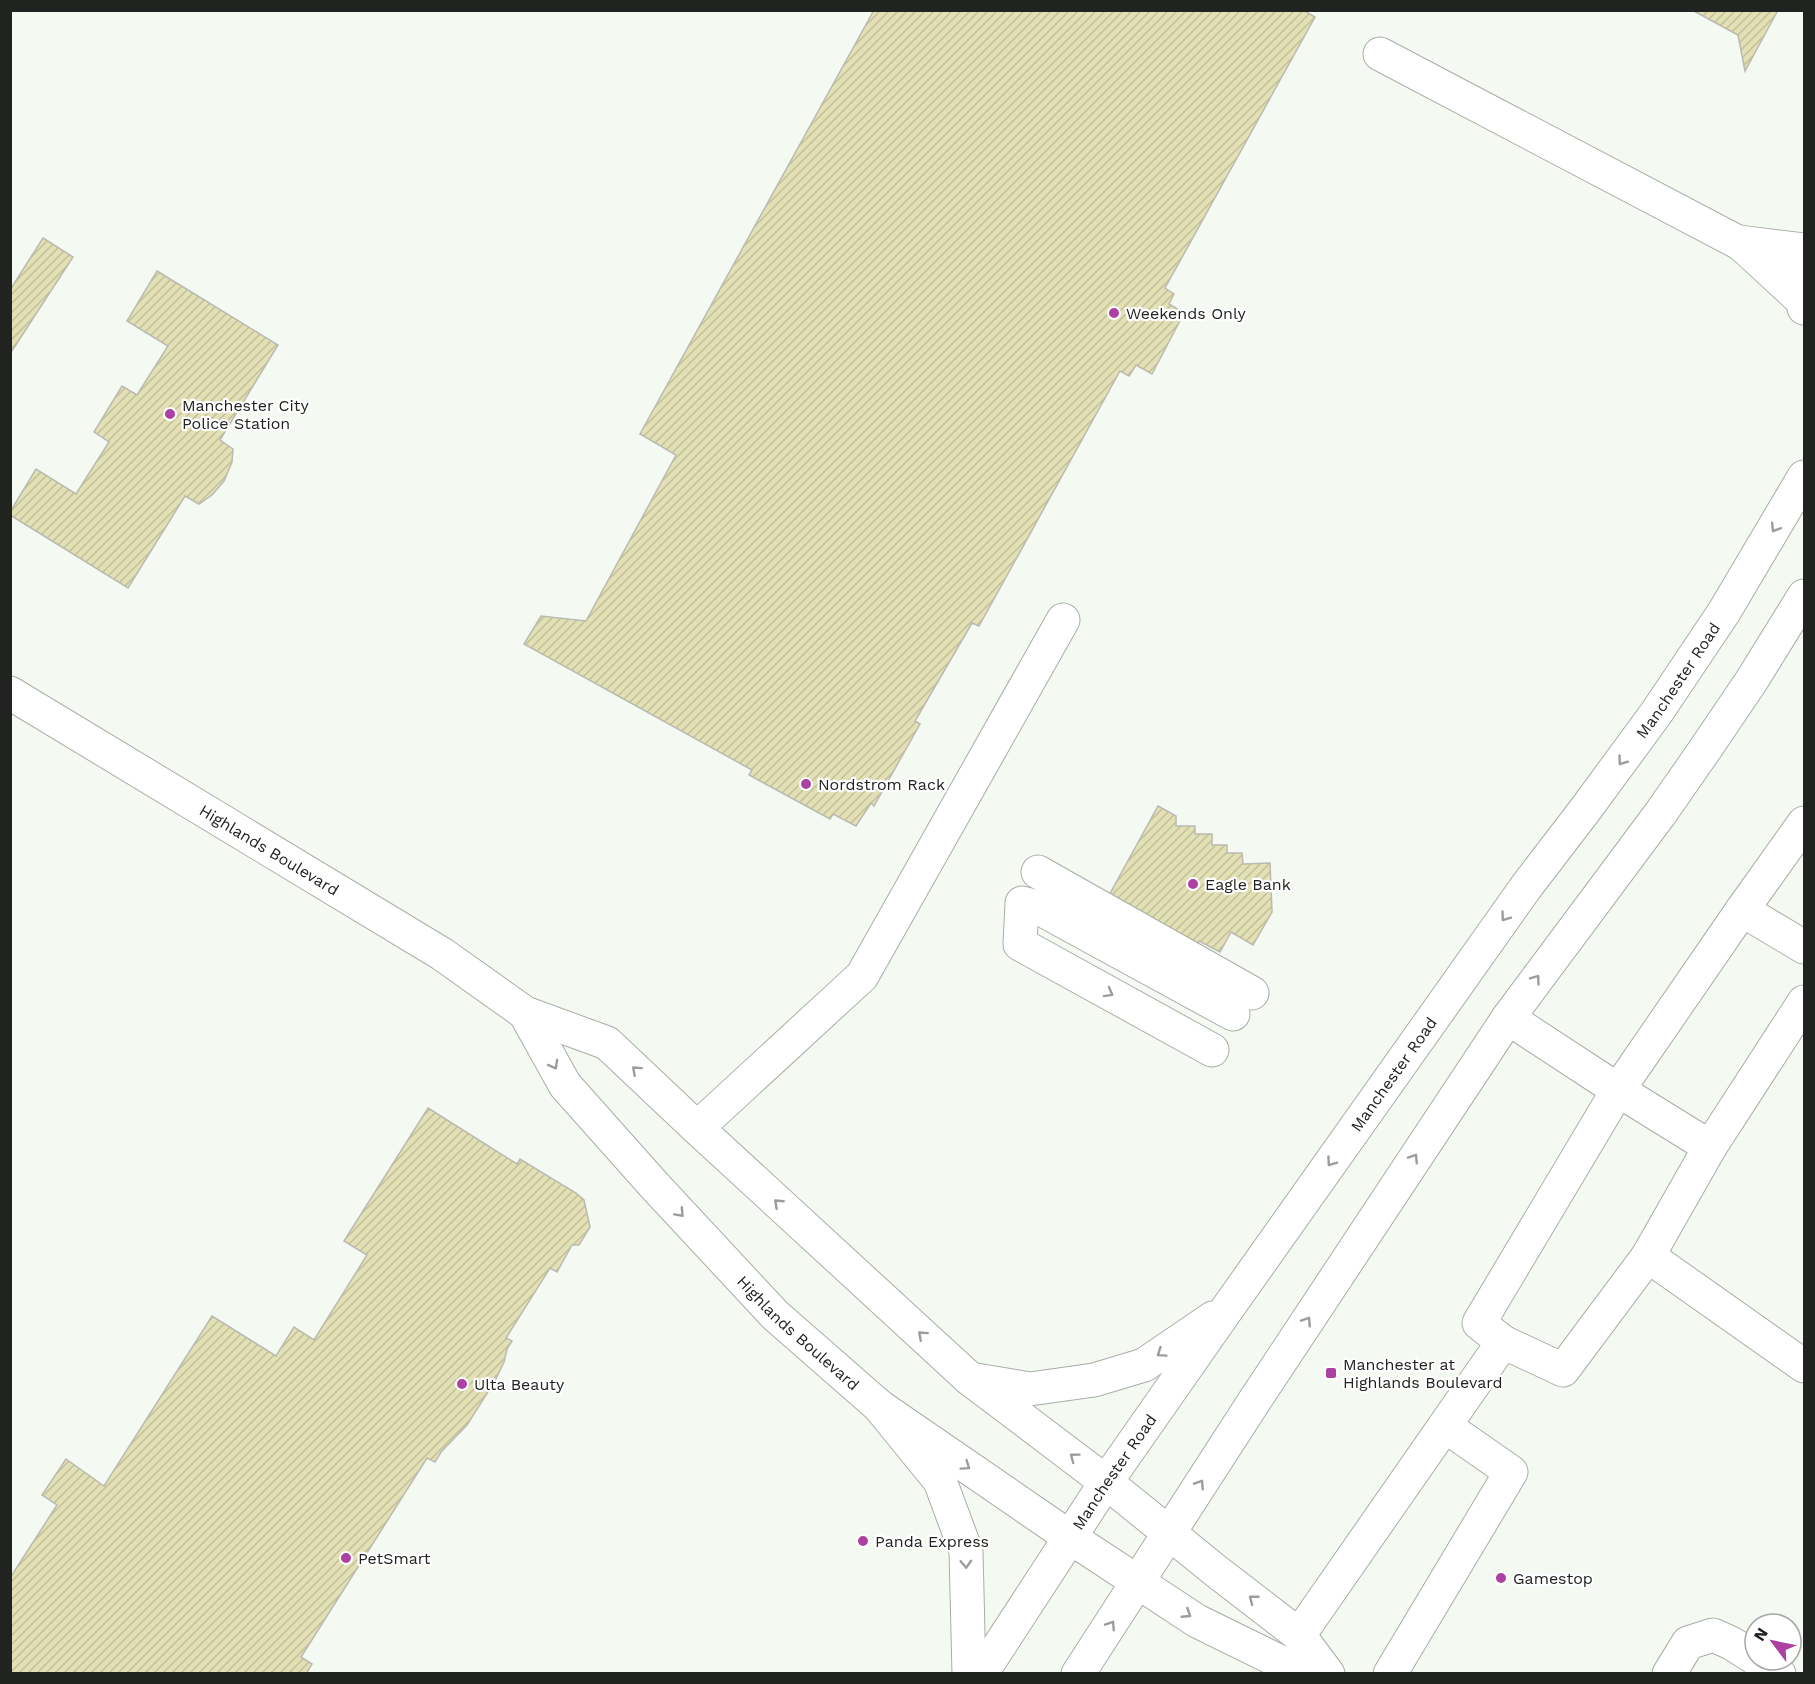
<svg xmlns="http://www.w3.org/2000/svg" width="1815" height="1684" viewBox="0 0 1815 1684" font-family="'Work Sans',sans-serif">
  <defs>
    <pattern id="building-hatch" width="6" height="6" patternUnits="userSpaceOnUse" patternTransform="scale(1.5)"><rect width="6" height="6" fill="#e2e0b4"/><path d="M-1 1l2-2M0 6l6-6M5 7l2-2" fill="none" stroke="#c2c09a"/></pattern>
  </defs>
  <rect width="100%" height="100%" fill="#f4faf2"/>
  <path fill="url(#building-hatch)" stroke="#babab1" stroke-width="1.5" d="M874 10H1303L1315 17 1165 288 1174 294 1169 304 1184 313 1152 374 1136 365 1129 376 1120 371 979 626 972 623 915 721 920 724 874 806 871 803 856 826 833 814 830 819 749 775 752 770 524 644 541 616 586 621 676 455 640 434Z
    M1692 10H1778L1745 71 1738 35Z
    M43 238 73 257 10 354V290Z
    M157 271 278 345 220 440 233 449 232 462 224 481 212 495 199 504 185 496 128 588 10 515V512L36 469 76 494 109 442 94 432 122 386 137 395 168 346 127 321Z
    M1158 806 1176 816V826H1195V834H1212V845H1227V853H1242L1243 864 1270 863 1272 912 1253 945 1231 932 1220 952 1199 941 1196 948 1107 899Z
    M428 1108 517 1164 520 1159 576 1193 584 1200 590 1227 579 1245H572L557 1272 550 1268 506 1338 512 1341 507 1349 504 1362 495 1381 467 1425 441 1452 435 1462 427 1458 301 1657 312 1664 306 1674H10V1578L57 1505 42 1495 66 1459 104 1486 212 1316 276 1356 294 1327 314 1340 367 1255 344 1241Z"/>
  <g fill="none" stroke-linecap="round" stroke-linejoin="round">
    <g stroke="#a8aea6" stroke-width="35">
      <g id="minor">
        <path d="M1380 54 1804 277"/>
        <path id="s1" d="M10 693 442 954 525 1013 607 1043 697 1128 970 1379 1106 1482 1216 1571 1299 1635 1328 1674"/>
        <path d="M1038 872 1252 993"/>
        <path d="M1742 910 1804 947"/>
        <path id="s2" d="M525 1013 565 1085 654 1185 775 1315 879 1406 1071 1538 1197 1621 1305 1674"/>
        <path d="M1212 1050 1020 944 1022 903 1037 907 1233 1014"/>
        <path d="M697 1128 862 976 1063 620"/>
        <path d="M1710 1147 1804 1002"/>
        <path d="M1648 1256 1710 1147 1618 1090 1742 910 1804 823"/>
        <path d="M1503 1342 1563 1370 1648 1256 1804 1366"/>
        <path d="M1299 1635 1503 1342 1479 1323 1618 1090 1508 1018"/>
        <path d="M1757 1660 1779 1674"/>
        <path d="M1390 1674 1511 1472 1445 1426"/>
        <path d="M1669 1674 1688 1643 1713 1635 1731 1643 1755 1658"/>
      </g>
    </g>
    <g stroke="#a8aea6" stroke-width="35">
      <g id="major">
        <path d="M1739 242 1803 301 1804 308"/>
        <path d="M1739 242 1804 250"/>
        <path d="M970 1379 1030 1389 1094 1380 1144 1365 1213 1318"/>
        <path d="M879 1406 940 1481 966 1551 969 1674"/>
        <path id="s3" d="M981 1674 1106 1482 1227 1309 1526 887 1585 810 1657 712 1724 612 1804 477"/>
        <path d="M1078 1674 1255 1400 1508 1018 1660 814 1706 748 1752 680 1804 596"/>
      </g>
    </g>
    <use href="#minor" stroke="#fff" stroke-width="33"/>
    <use href="#major" stroke="#fff" stroke-width="33"/>
  </g>
  <defs><path id="oneway-chevron" d="M-2-3.5L2.5 0L-2 3.5" fill="none" stroke-width="1.6" stroke-linecap="round" stroke-linejoin="round" transform="scale(1.5)"/></defs>
  <g stroke="#9b9c9b">
    <use href="#oneway-chevron" transform="translate(1775 528) rotate(121)"/>
    <use href="#oneway-chevron" transform="translate(1622 761) rotate(126)"/>
    <use href="#oneway-chevron" transform="translate(1505 917) rotate(126)"/>
    <use href="#oneway-chevron" transform="translate(1536 979) rotate(-54)"/>
    <use href="#oneway-chevron" transform="translate(1109 993) rotate(29)"/>
    <use href="#oneway-chevron" transform="translate(554 1065) rotate(61)"/>
    <use href="#oneway-chevron" transform="translate(636 1070) rotate(-138)"/>
    <use href="#oneway-chevron" transform="translate(1414 1158) rotate(-57)"/>
    <use href="#oneway-chevron" transform="translate(1331 1162) rotate(125)"/>
    <use href="#oneway-chevron" transform="translate(778 1203) rotate(-137)"/>
    <use href="#oneway-chevron" transform="translate(680 1213) rotate(47)"/>
    <use href="#oneway-chevron" transform="translate(1307 1321) rotate(-57)"/>
    <use href="#oneway-chevron" transform="translate(922 1335) rotate(-138)"/>
    <use href="#oneway-chevron" transform="translate(1161 1353) rotate(146)"/>
    <use href="#oneway-chevron" transform="translate(1074 1457) rotate(-143)"/>
    <use href="#oneway-chevron" transform="translate(966 1466) rotate(35)"/>
    <use href="#oneway-chevron" transform="translate(1200 1484) rotate(-57)"/>
    <use href="#oneway-chevron" transform="translate(966 1564) rotate(88)"/>
    <use href="#oneway-chevron" transform="translate(1253 1599) rotate(-142)"/>
    <use href="#oneway-chevron" transform="translate(1187 1614) rotate(33)"/>
    <use href="#oneway-chevron" transform="translate(1111 1625) rotate(-57)"/>
  </g>
  <g fill="#ac41a1" stroke="#fff" stroke-width="2">
    <circle cx="1114" cy="313" r="6"/>
    <circle cx="170" cy="414" r="6"/>
    <circle cx="806" cy="784" r="6"/>
    <circle cx="1193" cy="884" r="6"/>
    <rect x="1325" y="1367" width="12" height="12" rx="3"/>
    <circle cx="462" cy="1384" r="6"/>
    <circle cx="863" cy="1541" r="6"/>
    <circle cx="346" cy="1558" r="6"/>
    <circle cx="1501" cy="1578" r="6"/>
  </g>
  <g text-anchor="middle" stroke-width="4.5" stroke-linejoin="round" paint-order="stroke">
    <g font-size="16" fill="#212320" stroke="#fff" text-anchor="start">
      <text x="1126" y="319">Weekends Only</text>
      <text x="182" y="411">Manchester City<tspan x="182" dy="18">Police Station</tspan></text>
      <text x="818" y="790">Nordstrom Rack</text>
      <text x="1205" y="890">Eagle Bank</text>
      <text x="1343" y="1370">Manchester at<tspan x="1343" dy="18">Highlands Boulevard</tspan></text>
      <text x="474" y="1390">Ulta Beauty</text>
      <text x="875" y="1547">Panda Express</text>
      <text x="358" y="1564">PetSmart</text>
      <text x="1513" y="1584">Gamestop</text>
    </g>
    <g font-size="16" fill="#212320" stroke="#fff">
      <text dy="6" stroke="none"><textPath href="#s3" startOffset="1214">Manchester Road</textPath></text>
      <text dy="6" stroke="none"><textPath href="#s1" startOffset="303">Highlands Boulevard</textPath></text>
      <text dy="6" stroke="none"><textPath href="#s3" startOffset="728">Manchester Road</textPath></text>
      <text dy="6" stroke="none"><textPath href="#s2" startOffset="423">Highlands Boulevard</textPath></text>
      <text dy="6" stroke="none"><textPath href="#s3" startOffset="242">Manchester Road</textPath></text>
    </g>
  </g>
  <rect width="1815" height="1684" fill="none" stroke="#212320" stroke-width="24"/>
  <g transform="translate(1773 1642) rotate(302)"><circle r="28" fill="#ffffff" stroke="#a6a7a6" stroke-width="1.5"/>
  <path d="M0-4.5L10 22L0 15L-10 22Z" fill="#ac41a1"/>
  <text y="-9" font-size="16" font-weight="bold" text-anchor="middle" fill="#212320">N</text>
  </g>
</svg>
